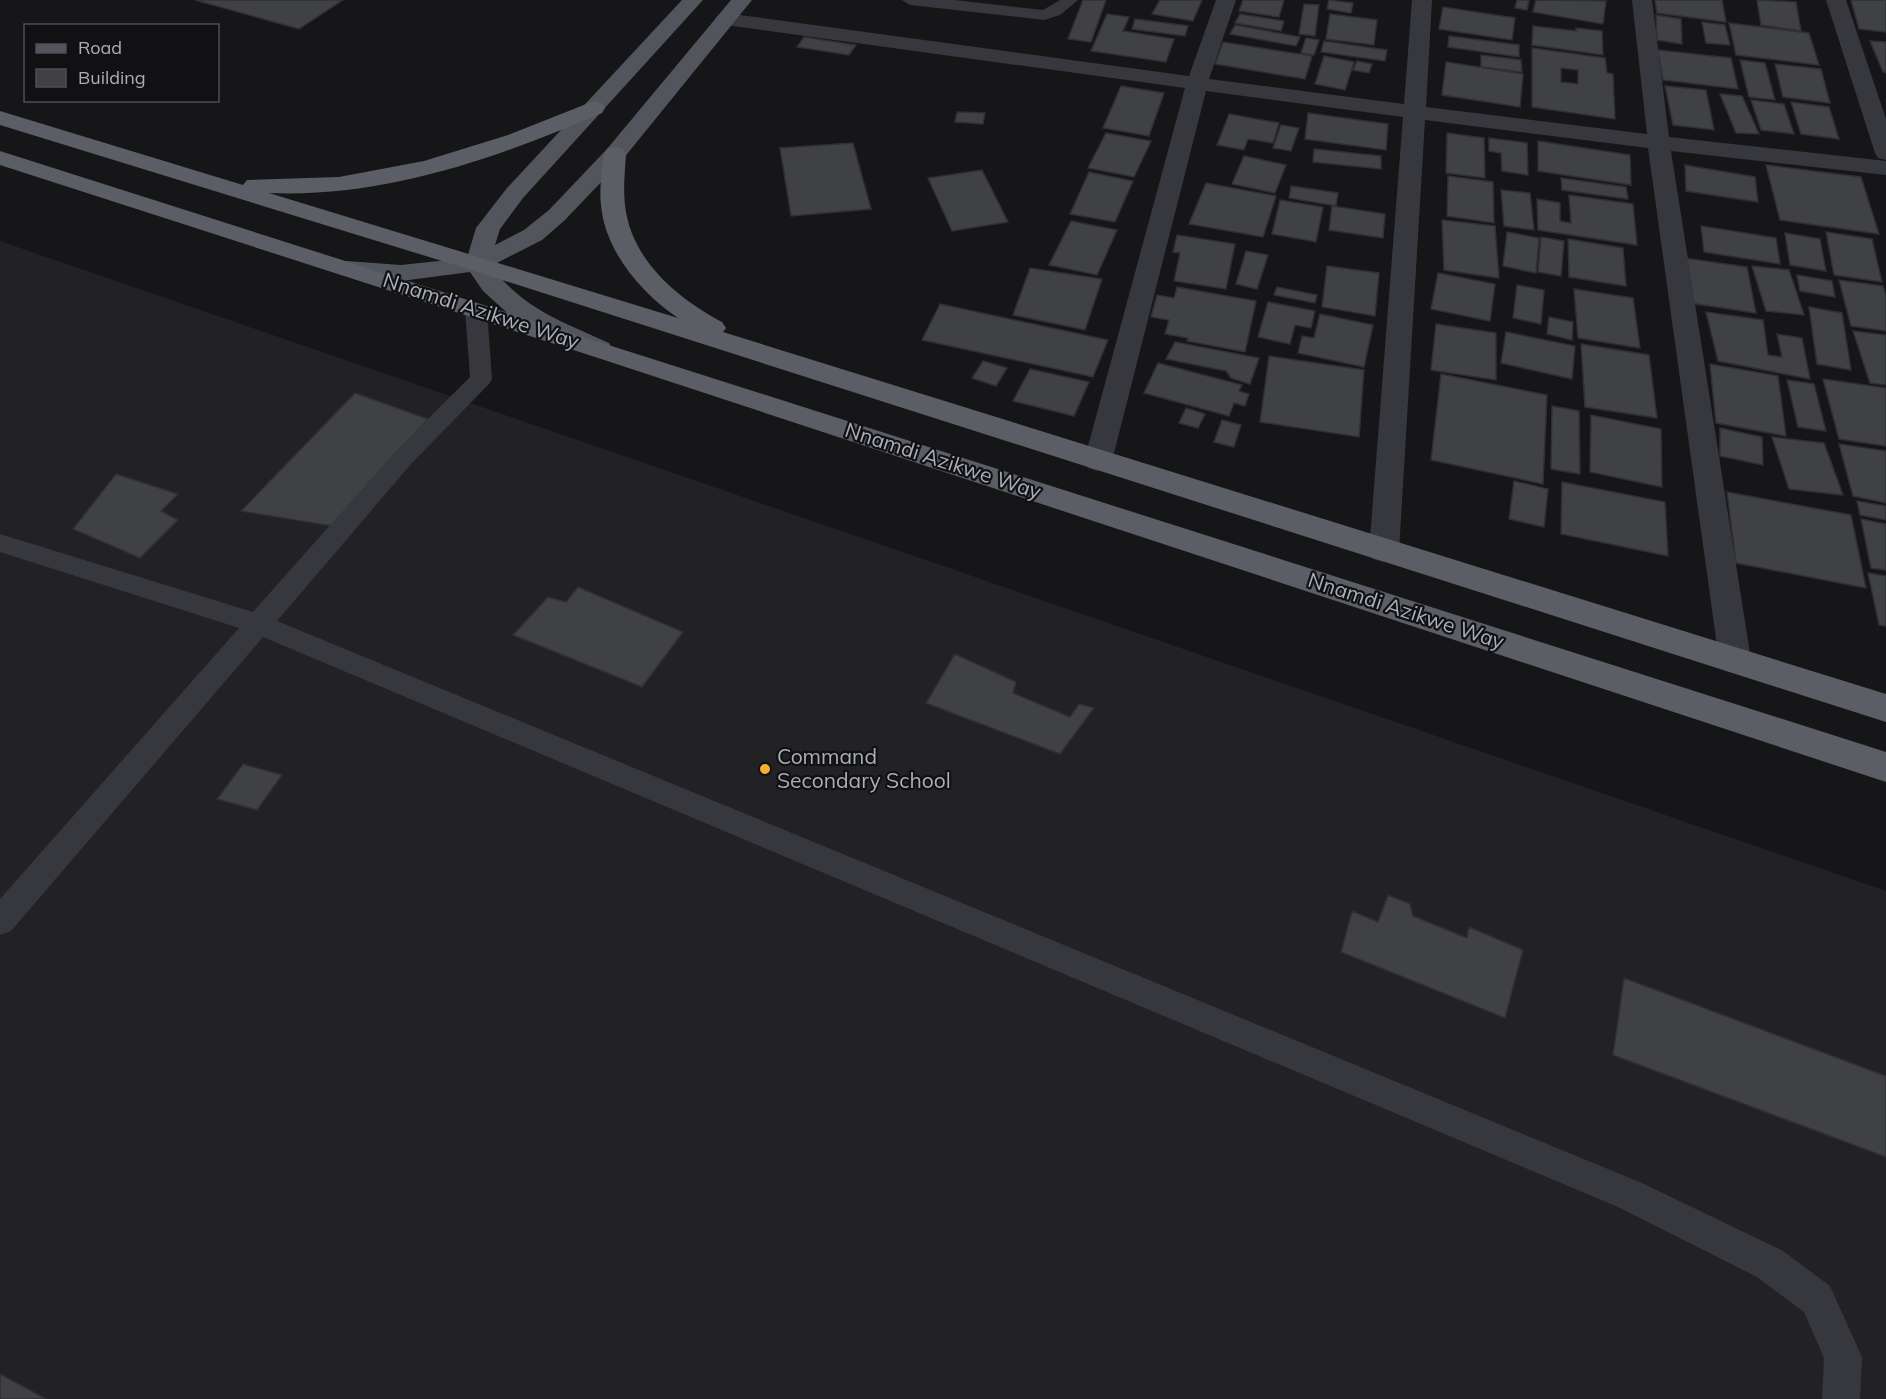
<svg xmlns="http://www.w3.org/2000/svg" width="1886" height="1399" viewBox="0 0 1886 1399" font-family="Mulish,sans-serif">
  <rect width="100%" height="100%" fill="#161618"/>
  <path fill="#222225" d="M0 241 1886 891V1399H0Z"/>
  <path fill="#404145" stroke="#303034" stroke-width="1.5" fill-rule="evenodd" d="M195 0H343L299 29Z
    M1083 0H1106L1091 42 1068 39Z
    M1160 0H1202L1193 21 1152 14Z
    M1243 0H1284L1279 17 1239 11Z
    M1329 0 1353 3 1351 13 1327 9Z
    M1517 0H1529L1527 10 1515 8Z
    M1536 0 1606 1 1603 24 1533 12Z
    M1655 0H1722L1726 22 1657 13Z
    M1757 0 1796 2 1801 31 1761 25Z
    M1851 0H1886V32L1859 29Z
    M1304 4 1319 5 1315 36 1299 34Z
    M1443 7 1515 18 1512 40 1439 29Z
    M1107 14 1129 17 1123 31 1174 39 1166 62 1091 51Z
    M1240 14 1284 21 1281 31 1235 23Z
    M1330 14 1377 20 1374 45 1326 39Z
    M1656 15 1681 19 1682 44 1657 40Z
    M1135 19 1188 26 1185 36 1132 29Z
    M1702 22 1725 25 1730 45 1706 43Z
    M1729 23 1809 33 1819 65 1736 55Z
    M1235 25 1300 37 1296 46 1230 34Z
    M1533 26 1576 31V28L1602 31 1603 55 1532 45Z
    M1449 36 1519 45V57L1448 47Z
    M804 37 856 45 849 55 797 47Z
    M1306 38 1319 40 1314 55 1301 53Z
    M1324 41 1387 50 1385 61 1321 52Z
    M1870 41 1886 42V73L1883 72Z
    M1223 42 1312 56 1305 79 1215 64Z
    M1532 48 1605 58 1607 73 1613 74 1615 119 1532 107ZM1561 68 1578 70V84L1561 82Z
    M1658 50 1731 58 1738 89 1663 80Z
    M1481 55 1521 60 1522 72 1481 67Z
    M1324 56 1354 62 1345 90 1315 84Z
    M1740 60 1765 63 1775 100 1749 97Z
    M1357 61 1372 64 1369 73 1353 70Z
    M1446 62 1523 74 1520 107 1442 95Z
    M1775 64 1821 69 1830 103 1783 97Z
    M1121 86 1164 93 1149 136 1103 128Z
    M1665 86 1706 90 1714 130 1673 125Z
    M1720 94 1742 96 1759 134 1736 133Z
    M1751 100 1784 104 1794 134 1761 130Z
    M1791 102 1829 107 1839 139 1801 134Z
    M957 112 985 113 983 124 955 122Z
    M1308 113 1388 124 1386 150 1305 139Z
    M1229 114 1279 123 1273 143 1248 139 1244 150 1217 145Z
    M1281 125 1299 128 1291 151 1273 148Z
    M1106 133 1151 141 1134 177 1088 168Z
    M1447 133 1484 138 1485 178 1446 173Z
    M1489 138 1527 143 1528 175 1502 171 1501 153 1489 151Z
    M1538 141 1630 155 1631 185 1538 171Z
    M853 143 871 209 791 216 780 148Z
    M1314 149 1381 156V169L1313 162Z
    M1244 156 1286 165 1275 193 1232 184Z
    M1685 165 1755 177 1758 202 1686 191Z
    M1766 165 1861 177 1879 234 1780 220Z
    M982 170 1008 222 952 231 928 178Z
    M1089 172 1133 181 1115 222 1070 214Z
    M1448 176 1493 182 1494 223 1447 216Z
    M1561 178 1626 187 1628 199 1562 190Z
    M1206 183 1276 196 1263 237 1189 224Z
    M1291 186 1338 193 1336 206 1289 198Z
    M1501 190 1530 193 1534 230 1504 226Z
    M1569 195 1633 204 1637 245 1538 230 1537 199 1560 203V221L1571 223Z
    M1280 200 1323 207 1316 242 1272 234Z
    M1332 206 1385 214 1383 238 1329 230Z
    M1442 220 1495 226 1499 278 1444 270Z
    M1071 221 1117 230 1097 275 1049 265Z
    M1701 226 1776 238 1780 264 1704 252Z
    M1507 232 1539 238 1536 273 1503 266Z
    M1826 232 1872 239 1882 282 1834 275Z
    M1785 233 1820 239 1826 271 1790 265Z
    M1177 235 1235 244 1226 289 1174 281 1180 253 1173 252Z
    M1541 237 1564 241 1561 276 1538 272Z
    M1568 239 1623 248 1626 286 1569 277Z
    M1246 251 1268 255 1257 289 1236 284Z
    M1684 258 1747 267 1756 313 1690 303Z
    M1327 266 1379 273 1375 316 1322 307Z
    M1752 266 1789 270 1804 315 1766 311Z
    M1030 268 1102 279 1085 330 1013 315Z
    M1438 273 1495 284 1490 321 1431 309Z
    M1797 275 1832 281 1835 297 1800 291Z
    M1839 280 1883 286 1886 296V331L1851 326Z
    M1517 285 1544 290 1541 324 1513 318Z
    M1177 287 1256 301 1245 352 1187 341 1188 338 1165 334 1169 320 1151 317 1157 295 1174 298Z
    M1277 287 1317 295 1315 303 1274 295Z
    M1574 289 1633 298 1640 348 1578 338Z
    M1268 302 1315 311 1311 328 1295 325 1290 344 1258 337Z
    M940 304 1108 340 1093 377 922 340Z
    M1809 307 1842 313 1851 370 1817 364Z
    M1706 312 1763 320 1768 355 1782 357 1777 334 1802 338 1810 379 1718 361Z
    M1320 314 1373 325 1364 367 1298 353 1302 336 1314 338Z
    M1549 317 1573 322 1572 340 1547 334Z
    M1436 324 1496 333V380L1431 370Z
    M1853 331 1886 335V385L1870 383Z
    M1506 332 1575 346 1572 379 1501 363Z
    M1175 342 1259 358 1250 384 1231 378 1226 371 1166 359Z
    M1581 344 1649 355 1657 418 1585 407Z
    M1269 356 1364 370 1359 437 1260 422Z
    M983 361 1007 368 996 386 972 378Z
    M1158 363 1242 385 1239 391 1249 394 1245 406 1234 403 1229 416 1144 393Z
    M1710 364 1778 376 1786 436 1716 423Z
    M1030 369 1089 382 1074 416 1013 401Z
    M1441 374 1547 395 1543 484 1431 460Z
    M1823 379 1886 388V446L1839 439Z
    M1787 380 1814 384 1826 431 1798 427Z
    M355 393 428 419 332 526 241 511Z
    M1552 406 1579 411 1580 474 1551 469Z
    M1186 408 1205 414 1198 428 1179 423Z
    M1591 415 1661 429 1662 487 1590 472Z
    M1222 420 1241 425 1234 447 1214 442Z
    M1720 428 1762 437 1763 465 1720 456Z
    M1772 437 1824 443 1843 495 1789 489Z
    M1839 444 1886 451V503L1853 496Z
    M116 474 178 494 161 511 178 520 140 558 73 529Z
    M1514 481 1548 489 1544 527 1509 519Z
    M1562 482 1665 502 1668 556 1561 534Z
    M1727 492 1851 515 1866 588 1736 563Z
    M1857 501 1886 506V520L1860 515Z
    M1861 519 1886 524V570L1871 568Z
    M1868 573 1886 576V626L1879 625Z
    M578 587 683 632 642 687 513 635 548 597 566 602Z
    M955 654 1016 682 1013 693 1070 717 1079 704 1094 708 1060 754 926 703Z
    M243 764 282 775 257 810 217 799Z
    M1388 895 1410 904 1413 916 1467 938 1469 927 1523 950 1505 1018 1341 952 1352 911 1378 922Z
    M1624 978 1886 1076V1157L1613 1055Z
    M0 1374 46 1399H0Z"/>
  <g fill="none" stroke-linecap="round" stroke-linejoin="round">
    <path fill="#37383d" fill-rule="evenodd" d="M902 0H954L1043 10 1060 0H1078L1060 15 1044 20 910 5Z
      M476 303 483 305 487 310 492 379 489 384 411 464 277 621 1642 1183 1783 1251 1830 1286 1862 1357 1860 1399H1822L1824 1358 1804 1312 1757 1277 1618 1207 263 637 11 931 0 935V899L239 628 0 552V534L253 612 395 452 470 377 465 310 469 305Z"/>
    <path fill="#37383d" fill-rule="evenodd" d="M1216 0H1236L1209 79 1404 104 1412 0H1432L1426 107 1647 134 1632 0H1652L1669 137 1886 161V175L1671 151 1751 660 1746 669 1735 673 1724 669 1719 660 1648 148 1425 120 1399 551 1395 559 1384 562 1373 559 1369 551 1403 117 1206 91 1112 461 1108 468 1098 471 1088 468 1084 461 1185 88 725 25 718 23 715 19 718 15 725 13 1189 76Z
      M1826 0H1846L1886 119V160L1878 158 1875 153Z"/>
    <path fill="#53555c" fill-rule="evenodd" d="M682 0H703L523 198 500 229 495 245 524 230 549 210 607 149 731 0H752L623 159 565 220 542 240 491 266C523 309 563 322 609 343L613 349 609 355 600 358 591 355 514 319 483 291 470 272 401 281 338 274 335 269 338 264 347 261 401 265 467 258 476 228 507 188Z"/>
    <path fill="#5b5e65" fill-rule="evenodd" d="M594 101 602 103 605 108 602 113C497 158 384 198 269 193L678 318C641 293 605 251 601 205 599 188 602 171 604 154L607 149 615 147 623 149 626 154C625 171 623 188 625 205 631 260 677 298 722 322L726 328 723 332 1886 694V722L468 269 0 125V111L243 185 247 180 339 177 424 161 508 135Z
      M0 151 1886 752V782L592 356 0 165Z"/>
  </g>
  <circle fill="#f2b134" stroke="#111113" stroke-width="2" cx="765" cy="769" r="6"/>
  <g text-anchor="middle" stroke-width="4.5" stroke-linejoin="round" paint-order="stroke">
    <g font-size="21" fill="#a8adb8" stroke="#111113">
      <text transform="translate(481 311) rotate(18)" y="7">Nnamdi Azikwe Way</text>
      <text transform="translate(943 461) rotate(18)" y="7">Nnamdi Azikwe Way</text>
      <text transform="translate(1406 611) rotate(18)" y="7">Nnamdi Azikwe Way</text>
    </g>
    <g font-size="21" fill="#a8adb8" stroke="#111113" text-anchor="start">
      <text x="777" y="764">Command<tspan x="777" dy="24">Secondary School</tspan></text>
    </g>
  </g>
  <rect x="24" y="24" width="195" height="78" fill="#111113" stroke="#4d4f55" stroke-width="1.5"/>
  <rect x="36" y="44" width="30" height="9" fill="#53555c" stroke="#4d4f55" stroke-width="1.5"/>
  <text x="78" y="54" font-size="18" fill="#a8adb8">Road</text>
  <rect x="36" y="69" width="30" height="18" fill="#404145" stroke="#4d4f55" stroke-width="1.5"/>
  <text x="78" y="84" font-size="18" fill="#a8adb8">Building</text>
</svg>
